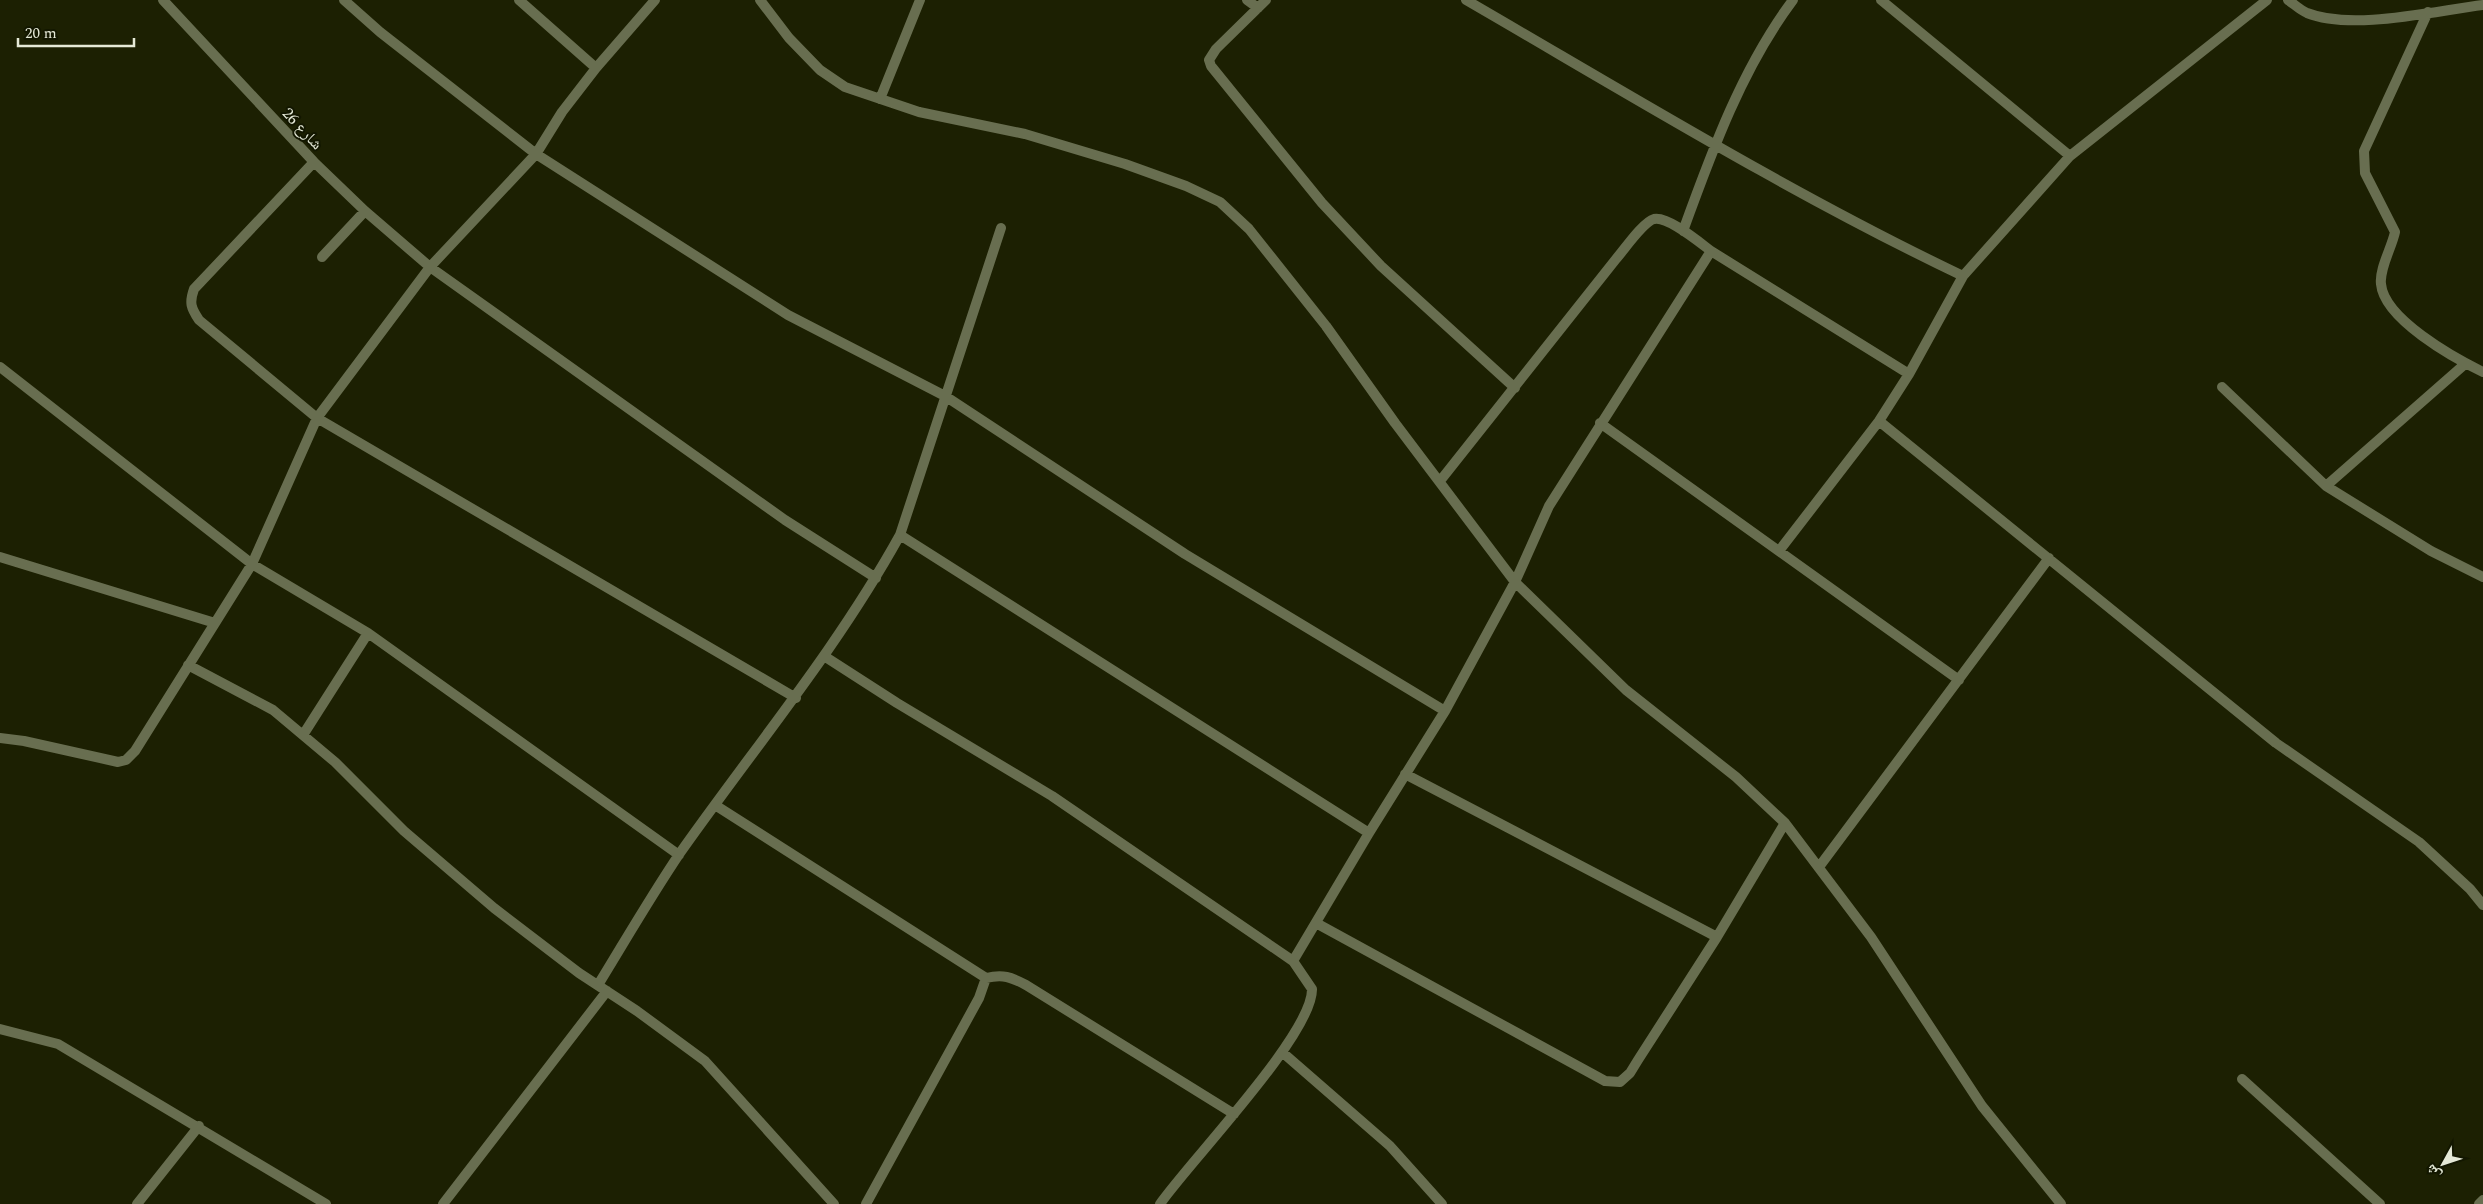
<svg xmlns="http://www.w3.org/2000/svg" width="2483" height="1204" viewBox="0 0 2483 1204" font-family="Spectral,'Noto Naskh Arabic',serif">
  <rect width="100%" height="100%" fill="#1c2002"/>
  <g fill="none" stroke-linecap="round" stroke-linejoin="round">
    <path stroke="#686e50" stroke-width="10" d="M163 0 314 162 365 211 430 267 785 520 876 578
      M344 0 380 32 536 154 788 315 945 396 1185 554 1445 711
      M519 0 596 68
      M760 0 789 38 820 70 845 87 919 112 1025 134 1125 164 1186 186 1220 202 1249 229 1326 326 1395 423 1515 582 1626 690 1736 777 1785 823 1871 937 1982 1106 2061 1204
      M1247 0 1258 8
      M1266 0 1216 49 1209 60 1211 66 1322 203 1381 266 1515 388
      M1466 0C1630 95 1793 195 1963 276L1909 374 1879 421 1779 551
      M1881 0 2070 156
      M2288 0C2294 4 2300 10 2307 13 2352 31 2434 11 2483 5
      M2428 12 2364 151 2365 173 2395 232C2392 247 2379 269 2381 284 2384 319 2454 358 2483 372
      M880 99 920 0
      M314 162 194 289C189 303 191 308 199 320L317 418 796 698
      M1683 231C1712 151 1742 68 1793 0
      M322 257 365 211
      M1963 276 2070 156 2267 0
      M0 367 252 564 368 633 679 855
      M2222 387 2326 486 2431 551 2483 577
      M1879 421 2276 743 2419 842 2470 889 2483 905
      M1600 423 1959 680
      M1440 481 1616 259C1624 250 1643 222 1654 219 1668 216 1699 242 1711 251L1909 374
      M2326 486 2465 364
      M900 535 1369 833
      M0 557 215 623
      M824 656 897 703 1052 796 1293 961
      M188 665 273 710 335 762 404 831 494 908 579 973 637 1011 705 1061 834 1204
      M303 735 368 633
      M0 738 24 741 118 762 126 760 135 751 252 564 317 418 430 267 536 154 562 112 596 68 655 0
      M1405 774 1717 937
      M715 805 986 978 979 998 866 1204
      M1819 867 2049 558
      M1316 923 1605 1081 1620 1082 1630 1073 1638 1060 1717 937 1785 823
      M986 978C1003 974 1011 977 1026 985L1234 1114
      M598 985C625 941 651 896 680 853 754 748 837 649 900 535L1001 228
      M0 1029 58 1044 326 1204
      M1282 1052 1390 1146 1442 1204
      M2242 1079 2380 1204
      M137 1204 199 1126
      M443 1204 607 991
      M1160 1204C1190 1161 1313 1034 1312 989L1293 961 1369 833 1445 711 1515 582 1549 506 1711 251
      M2479 1204 2483 1200"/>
  </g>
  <g text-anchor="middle" stroke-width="4" stroke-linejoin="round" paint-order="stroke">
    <g font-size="16" fill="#e5e9d7" stroke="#131700">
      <text transform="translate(303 128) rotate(47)" y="6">شارع 26</text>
    </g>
  </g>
  <g transform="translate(2443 1164) rotate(230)" stroke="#131700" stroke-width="4" paint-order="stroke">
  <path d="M0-4L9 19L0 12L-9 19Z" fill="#e5e9d7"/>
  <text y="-8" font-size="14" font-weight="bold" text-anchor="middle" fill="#e5e9d7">ش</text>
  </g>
  <path d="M18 38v8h116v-8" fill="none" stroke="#e5e9d7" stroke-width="2.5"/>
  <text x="25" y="38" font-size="15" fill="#e5e9d7" stroke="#131700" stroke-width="4" paint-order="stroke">20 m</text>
</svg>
